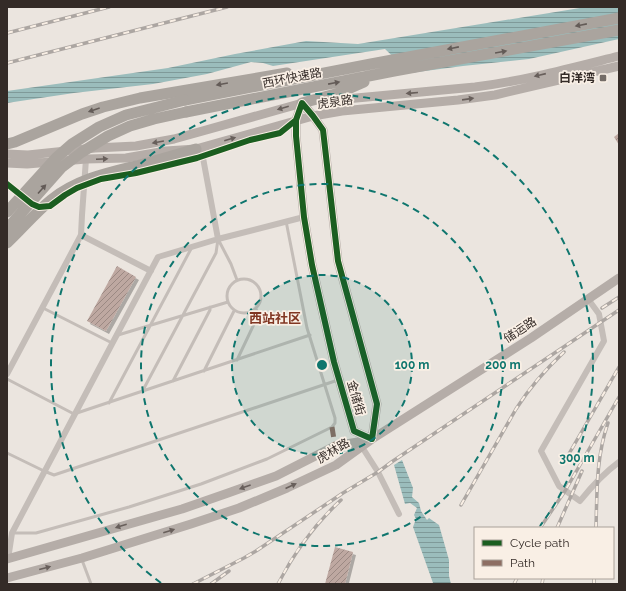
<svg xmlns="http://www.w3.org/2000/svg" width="626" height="591" viewBox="0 0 626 591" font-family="Raleway,'Noto Sans SC',sans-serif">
  <defs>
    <pattern id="water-rules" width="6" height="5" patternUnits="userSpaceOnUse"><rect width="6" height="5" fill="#9bbdbc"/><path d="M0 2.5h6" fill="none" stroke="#7f9a99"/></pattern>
    <pattern id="building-hatch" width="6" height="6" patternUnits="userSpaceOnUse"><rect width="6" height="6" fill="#bea8a1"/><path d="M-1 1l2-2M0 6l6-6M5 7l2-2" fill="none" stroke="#9b8983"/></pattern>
    <filter id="shadow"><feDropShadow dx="3" dy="3" stdDeviation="0" flood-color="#0004"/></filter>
  </defs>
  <rect width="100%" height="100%" fill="#ebe5df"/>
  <path fill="url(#water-rules)" d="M586 7H619V39L529 59 463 66 410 73 385 49 273 66 263 63 251 62 207 74 153 84 74 93 7 103V91L168 68 235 54 306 41 358 44Z
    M402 460 413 488 412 497 419 503 421 511 427 520 429 518 439 525 449 560V576L451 584 433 583 413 527 416 519 414 515 417 508 410 503 405 504 394 465Z"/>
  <path fill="url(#building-hatch)" filter="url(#shadow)" d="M619 133V145L614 137Z
    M117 266 136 277 106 331 87 321Z
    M335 547 353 552 345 584H325Z"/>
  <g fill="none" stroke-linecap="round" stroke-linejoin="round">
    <path stroke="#c4bdb8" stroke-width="3" d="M218 239 231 264 237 280
      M227 296a17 17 0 1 1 34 0a17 17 0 1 1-34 0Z
      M43 308 112 343
      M118 335 228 302
      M237 360 256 320 258 314 256 309
      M204 371 234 311
      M7 379 74 414 310 335
      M173 381 210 310V307
      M142 392 216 253 218 239
      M109 403 192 247
      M7 453 44 471 54 475 338 380
      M12 533H36L129 507 201 484 267 459 332 427 335 423V418L307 328 286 221
      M82 560 91 584"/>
    <path stroke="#c4bdb8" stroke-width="6" d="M201 147 218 239
      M81 235 82 215 86 159
      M588 299 599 314 604 341 541 451 559 486 580 501C592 486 604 473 619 462
      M7 374 81 235 151 271
      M362 447 378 472 399 514
      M8 559 12 533 158 257 218 239 304 217"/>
    <path stroke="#b5ada8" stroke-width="9" d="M324 101 475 87C523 81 571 68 619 56
      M302 103 313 116 323 130 338 261 377 404 372 439 354 431 334 362 312 265 304 217 296 136V120Z
      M7 154 28 155 95 148 136 146 174 139 306 102
      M7 163 27 164 86 159 126 158 166 151 196 149 313 116 342 111 458 100 495 95 619 66
      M7 559 182 509 228 493 276 476 335 446 369 440
      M7 578 82 558 191 524 239 508 287 488 336 465 372 439 531 338 619 278"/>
    <path stroke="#aaa49e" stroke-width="11" d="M185 100 371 64 619 18
      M302 103 339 93 364 82
      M186 112 394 71 619 30
      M7 144 15 142 82 114 103 107 140 98 287 73
      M144 164 196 149"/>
    <g stroke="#aca6a2" stroke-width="3.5">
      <path id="rail" d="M7 33 109 7
        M7 63 227 7
        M602 308 619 297
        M566 459 619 367
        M461 505 516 409C530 387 546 369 564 352
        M540 528 565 491 619 397
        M557 528 582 471
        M596 528C597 493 596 457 608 423
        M193 584 244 558 256 551 343 493 378 472 393 461 619 310
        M211 584 229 571
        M278 584C295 551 314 525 341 500
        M514 584 517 578
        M542 584 543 578
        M594 584V578"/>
    </g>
    <use href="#rail" stroke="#f9efe5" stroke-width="2" stroke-dasharray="6" stroke-linecap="butt"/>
    <path stroke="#aaa49e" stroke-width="11" d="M7 212 56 158 72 144 99 127 126 115 185 100
      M7 229 61 168 82 152 108 136 130 126 154 119 186 112
      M7 243C22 229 35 213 51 200 78 178 112 172 144 164"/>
    <path stroke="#8d6e63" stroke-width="5" stroke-dasharray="10 5" stroke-linecap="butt" d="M332 427 335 446"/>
    <g stroke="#f9efe5" stroke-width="8">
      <path id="cycleway" d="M302 103 313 116 323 130 338 261 377 404 372 439 354 431 334 362 312 265 304 217 296 136V120Z
        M7 184 32 204 39 207 50 206 65 195 77 188 101 179 136 173 197 158 250 140 280 133 296 120"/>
    </g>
    <use href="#cycleway" stroke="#1b5e20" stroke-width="6"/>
  </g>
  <defs><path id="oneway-solid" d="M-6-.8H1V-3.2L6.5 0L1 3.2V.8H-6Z"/></defs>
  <g fill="#635b57">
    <use href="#oneway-solid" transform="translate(581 25) rotate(169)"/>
    <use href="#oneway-solid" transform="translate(453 48) rotate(169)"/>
    <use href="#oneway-solid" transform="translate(501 52) rotate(-10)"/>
    <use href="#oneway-solid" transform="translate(334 83) rotate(-11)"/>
    <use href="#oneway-solid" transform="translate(222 84) rotate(170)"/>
    <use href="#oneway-solid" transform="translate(94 110) rotate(161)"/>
    <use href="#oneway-solid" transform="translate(42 189) rotate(-48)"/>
  </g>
  <g fill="#685f5b">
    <use href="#oneway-solid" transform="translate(540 75) rotate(167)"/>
    <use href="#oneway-solid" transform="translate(412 93) rotate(175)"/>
    <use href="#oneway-solid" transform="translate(468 99) rotate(-8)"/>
    <use href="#oneway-solid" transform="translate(283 108) rotate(164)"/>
    <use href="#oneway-solid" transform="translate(230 139) rotate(-16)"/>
    <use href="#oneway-solid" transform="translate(158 142) rotate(170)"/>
    <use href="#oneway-solid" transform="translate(102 159) rotate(-2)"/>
    <use href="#oneway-solid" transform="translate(291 486) rotate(-24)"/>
    <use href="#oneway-solid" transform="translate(245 487) rotate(160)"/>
    <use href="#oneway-solid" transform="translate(121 526) rotate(163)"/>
    <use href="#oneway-solid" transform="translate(169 531) rotate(-17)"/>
    <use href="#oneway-solid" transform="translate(45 568) rotate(-15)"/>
  </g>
  <circle cx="322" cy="365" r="90" fill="#0f766e" fill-opacity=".12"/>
  <g fill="none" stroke="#0f766e" stroke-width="2" stroke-dasharray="7 5">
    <circle cx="322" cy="365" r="90"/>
    <circle cx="322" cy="365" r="181"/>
    <path d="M161 583A271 271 0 1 1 540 526"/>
  </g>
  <rect fill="#746c67" stroke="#f9efe5" stroke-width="1.5" x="599" y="74" width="8" height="8" rx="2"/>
  <g text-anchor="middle" stroke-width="3.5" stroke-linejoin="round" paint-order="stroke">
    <g font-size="12" fill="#342b27" stroke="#f9efe5">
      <text transform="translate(292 78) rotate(-11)" y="4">西环快速路</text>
      <text transform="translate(335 102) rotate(-8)" y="4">虎泉路</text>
      <text transform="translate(520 330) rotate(-33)" y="4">储运路</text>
      <text transform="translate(356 398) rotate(74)" y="4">金储街</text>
      <text transform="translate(333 451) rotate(-31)" y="4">虎林路</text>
    </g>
    <g font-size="12" font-weight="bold" fill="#342b27" stroke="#f9efe5" text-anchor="end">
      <text x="595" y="82">白洋湾</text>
    </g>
    <g font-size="13" font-weight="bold" fill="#813622" stroke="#f9efe5">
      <text x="275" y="323">西站社区</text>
    </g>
  </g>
  <circle cx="322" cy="365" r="6" fill="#0f766e" stroke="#f9efe5" stroke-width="2"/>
  <g font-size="12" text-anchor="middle" font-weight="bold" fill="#0f766e" stroke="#f9efe5" stroke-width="3.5" stroke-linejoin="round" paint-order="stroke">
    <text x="412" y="369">100 m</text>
    <text x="503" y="369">200 m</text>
    <text x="577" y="462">300 m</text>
  </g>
  <rect width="626" height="591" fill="none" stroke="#342b27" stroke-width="16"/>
  <rect x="474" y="527" width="140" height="52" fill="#f9efe5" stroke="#aaa199"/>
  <rect x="482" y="540" width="20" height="6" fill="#1b5e20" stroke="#aaa199"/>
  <text x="510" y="547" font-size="12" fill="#342b27">Cycle path</text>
  <rect x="482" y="560" width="20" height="6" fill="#8d6e63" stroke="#aaa199"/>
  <text x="510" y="567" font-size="12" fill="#342b27">Path</text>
</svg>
